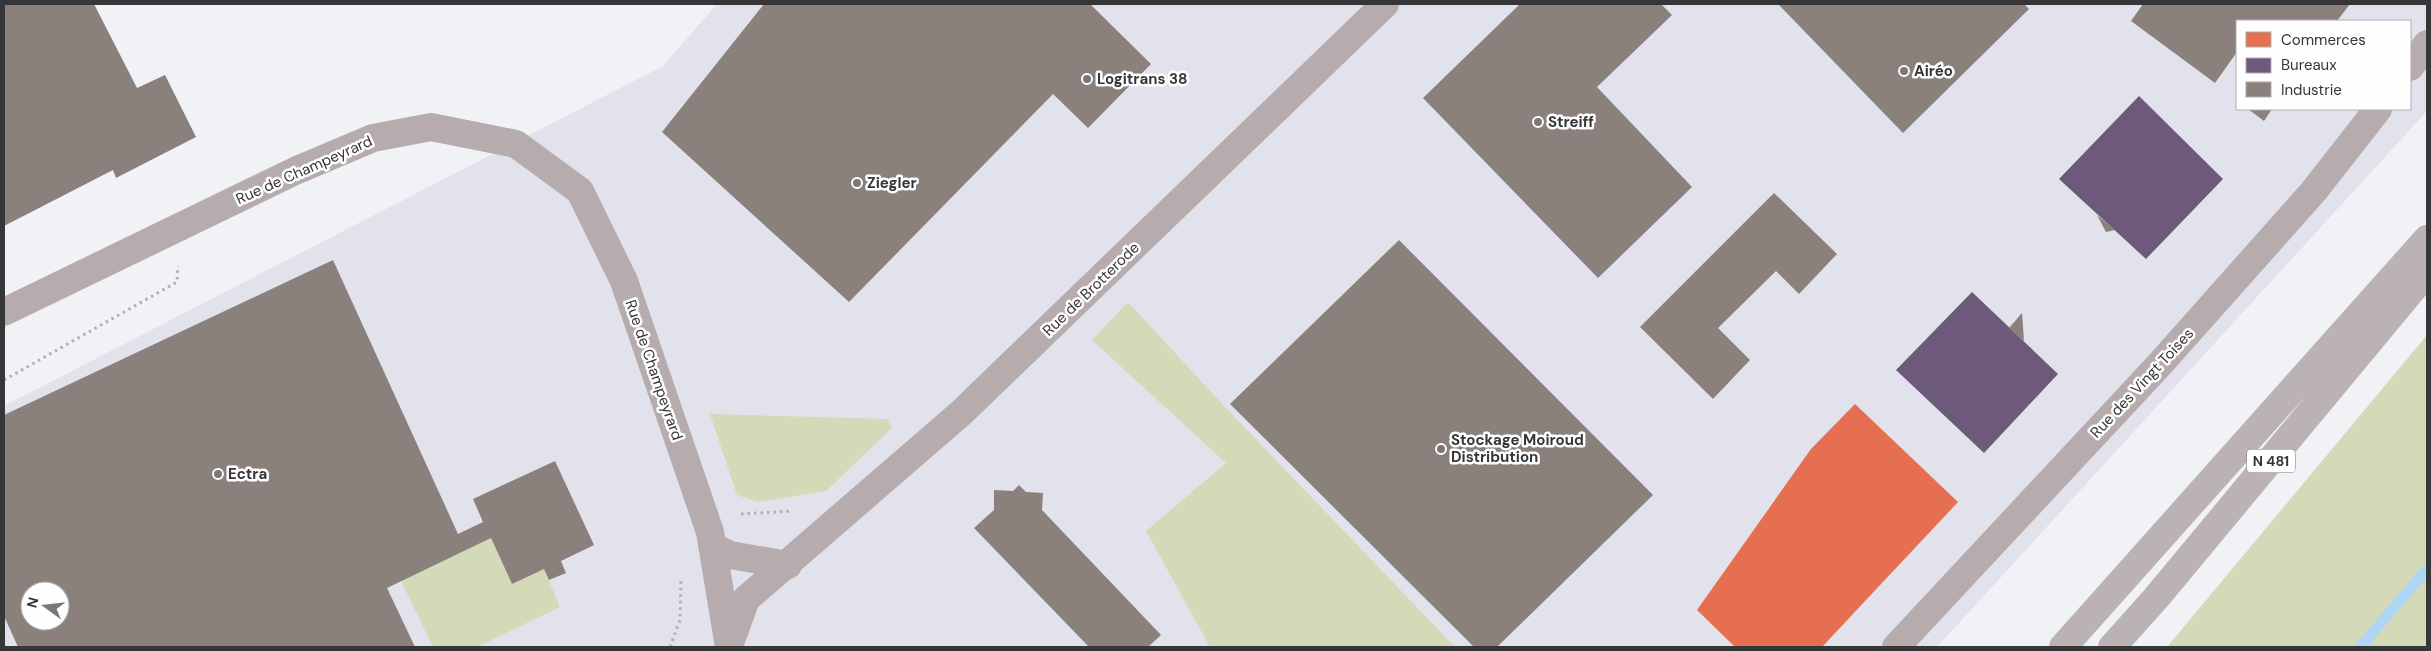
<svg xmlns="http://www.w3.org/2000/svg" width="2431" height="651" viewBox="0 0 2431 651" font-family="'DM Sans',sans-serif">
  <rect width="100%" height="100%" fill="#f1f2f5"/>
  <path fill="#e1e2eb" fill-rule="evenodd" d="M717 4H2427V111L1937 647H4V406L663 66ZM2237 21H2410V109H2237ZM30 591H60V621H30Z"/>
  <path fill="#d4dab8" d="M1128 302 1224 406 1455 647H1210L1146 531 1226 463 1092 340Z
    M2427 335V647H2167Z
    M710 414 887 419 892 428 826 491 758 502 737 495Z
    M491 538 512 584 544 569 560 607 477 647H433L401 581Z"/>
  <path fill="#e76f51" d="M1855 404 1958 502 1822 647H1735L1697 610 1811 449Z"/>
  <path fill="#6d597a" d="M2139 96 2223 179 2146 259 2059 179Z
    M1972 292 2058 374 1984 453 1896 370Z"/>
  <path fill="#8a817c" fill-rule="evenodd" d="M4 4H94L137 88 165 75 196 137 116 178 113 170 4 226Z
    M764 4H1090L1151 64 1088 128 1053 94 849 302 662 132Z
    M1520 4H1661L1672 15 1597 87 1692 187 1598 278 1423 98Z
    M1778 4H2024L2029 9 1903 133Z
    M2143 4H2350L2337 21H2237V52L2215 83 2131 21Z
    M2248 109H2272L2264 121Z
    M1774 193 1837 254 1799 294 1776 271 1718 328 1750 360 1713 399 1640 327Z
    M2097 215 2115 230 2106 232Z
    M1399 240 1653 495 1497 647H1474L1230 404Z
    M333 260 458 534 483 522 473 499 555 461 594 545 561 561 566 573 549 580 544 569 512 584 491 538 387 588 415 647H18L4 616V415ZM30 591H60V621H30Z
    M2022 313 2024 341 2009 328Z
    M1019 485 1026 492 1043 493 1042 510 1161 635 1148 647H1089L974 528 994 510V490L1013 491Z"/>
  <g fill="none" stroke-linecap="round" stroke-linejoin="round">
    <path stroke="#b0d6f5" stroke-width="11" d="M2360 647 2427 569"/>
    <path stroke="#b6aeaf" stroke-width="3" stroke-dasharray="2.5 4" stroke-linecap="butt" d="M4 380 177 282 178 266
      M741 514 792 511
      M670 647 680 620 681 579"/>
    <path stroke="#b7acad" stroke-width="28" d="M2410 67 2427 44
      M4 312 295 171 373 138 431 127 516 144 580 191 624 281 710 532 729 647
      M712 546 730 555 788 565
      M729 646 746 599 961 413 1385 4
      M1896 647 2160 364 2313 192 2378 109"/>
    <path stroke="#bbb2b4" stroke-width="28" d="M2063 647 2427 239
      M2112 647 2156 598 2427 272"/>
  </g>
  <g fill="#77787a" stroke="#fefefe" stroke-width="2">
    <circle cx="1904" cy="71" r="5"/>
    <circle cx="1087" cy="79" r="5"/>
    <circle cx="1538" cy="122" r="5"/>
    <circle cx="857" cy="183" r="5"/>
    <circle cx="1441" cy="449" r="5"/>
    <circle cx="218" cy="474" r="5"/>
  </g>
  <g text-anchor="middle" stroke-width="5" stroke-linejoin="round" paint-order="stroke">
    <rect fill="#fefefe" stroke="#727273" stroke-width="1" x="2247" y="449.5" width="48" height="23" rx="4"/>
    <g font-size="14" font-weight="bold" fill="#363638">
      <text x="2271" y="466">N 481</text>
    </g>
    <g font-size="15" font-weight="bold" fill="#363638" stroke="#fefefe" text-anchor="start">
      <text x="1914" y="76">Airéo</text>
      <text x="1097" y="84">Logitrans 38</text>
      <text x="1548" y="127">Streiff</text>
      <text x="867" y="188">Ziegler</text>
      <text x="1451" y="445">Stockage Moiroud<tspan x="1451" dy="17">Distribution</tspan></text>
      <text x="228" y="479">Ectra</text>
    </g>
    <g font-size="15" fill="#363638" stroke="#fefefe">
      <text transform="translate(304 170) rotate(-24)" y="5">Rue de Champeyrard</text>
      <text transform="translate(1091 289) rotate(-44)" y="5">Rue de Brotterode</text>
      <text transform="translate(654 370) rotate(71)" y="5">Rue de Champeyrard</text>
      <text transform="translate(2142 383) rotate(-47)" y="5">Rue des Vingt Toises</text>
    </g>
  </g>
  <rect width="2431" height="651" fill="none" stroke="#363638" stroke-width="10"/>
  <rect x="2236" y="20" width="175" height="90" fill="#fefefe" stroke="#aeaeaf"/>
  <rect x="2246" y="32" width="25" height="15" fill="#e76f51" stroke="#aeaeaf"/>
  <text x="2281" y="45" font-size="15" fill="#363638">Commerces</text>
  <rect x="2246" y="58" width="25" height="15" fill="#6d597a" stroke="#aeaeaf"/>
  <text x="2281" y="70" font-size="15" fill="#363638">Bureaux</text>
  <rect x="2246" y="82" width="25" height="15" fill="#8a817c" stroke="#aeaeaf"/>
  <text x="2281" y="95" font-size="15" fill="#363638">Industrie</text>
  <g transform="translate(45 606) rotate(285)"><circle r="24" fill="#fefefe" stroke="#aeaeaf"/>
  <path d="M0-4L9 19L0 12L-9 19Z" fill="#77787a"/>
  <text y="-8" font-size="14" font-weight="bold" text-anchor="middle" fill="#363638">N</text>
  </g>
</svg>
